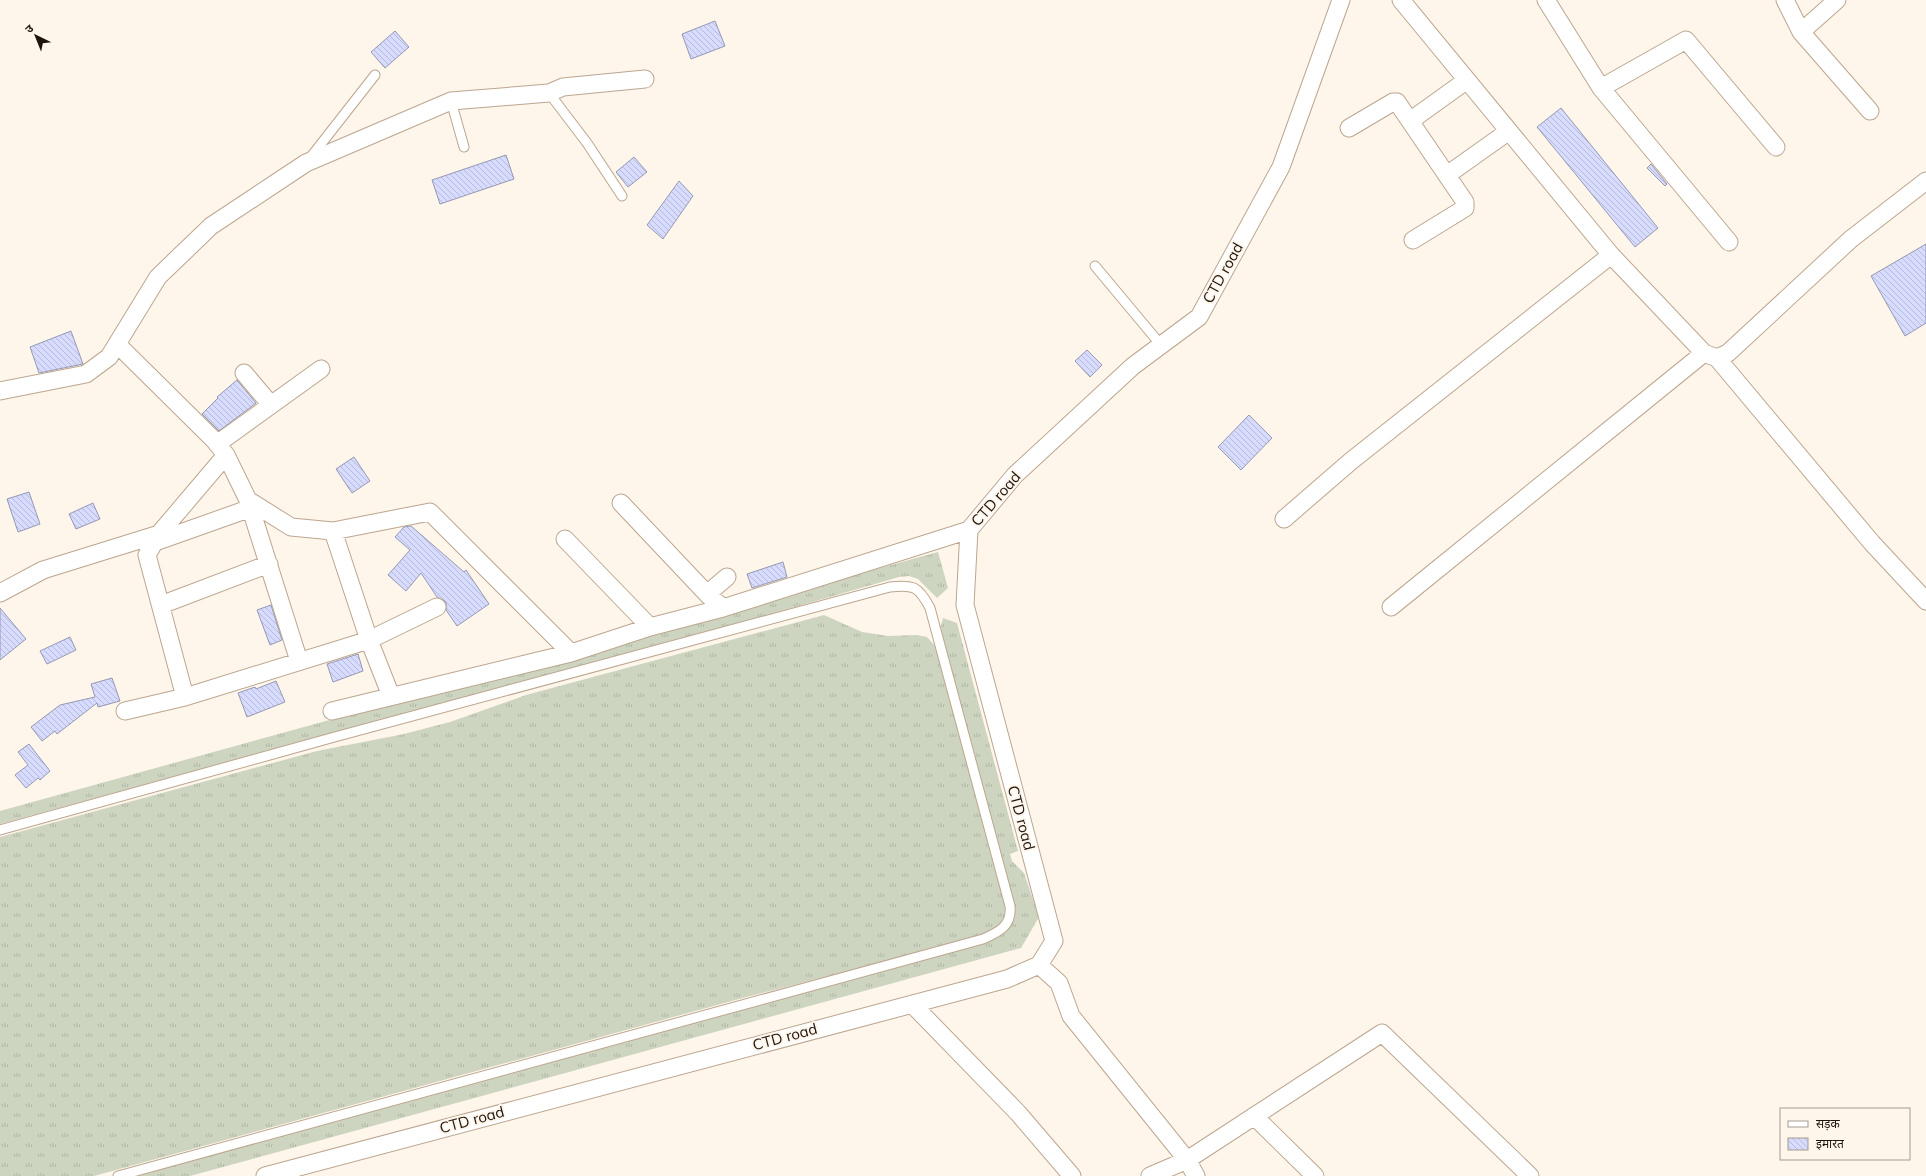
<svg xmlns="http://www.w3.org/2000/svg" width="1926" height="1176" viewBox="0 0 1926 1176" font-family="Mulish,'Noto Sans Devanagari',sans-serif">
  <defs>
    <pattern id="grass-tufts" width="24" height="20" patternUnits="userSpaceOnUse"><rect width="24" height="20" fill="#cdd5c0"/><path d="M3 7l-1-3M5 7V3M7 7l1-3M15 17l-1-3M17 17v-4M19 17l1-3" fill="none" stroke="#b0b6a4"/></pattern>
    <pattern id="building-back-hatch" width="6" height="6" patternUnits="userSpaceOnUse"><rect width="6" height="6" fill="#d7dbfd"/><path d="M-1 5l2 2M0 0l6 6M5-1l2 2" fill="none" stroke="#b8bbd8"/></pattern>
  </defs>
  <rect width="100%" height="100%" fill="#fef5eb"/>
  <path fill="url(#grass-tufts)" d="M938 552 948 588 937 598 918 579 909 576 899 577 764 616 0 824V811Z
    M824 615 862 632 888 636 917 635 927 637 937 648 1003 896 1005 909 1003 924 984 935 739 999 94 1176H0V837L317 751 404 734 450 722 526 695Z
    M943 618 957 623 1018 851 1010 854 1012 861 1024 873 1039 917 1021 948 190 1176H130L999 937C1011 927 1016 922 1013 906L940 629Z"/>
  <path fill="url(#building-back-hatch)" stroke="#9599b4" d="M715 21 725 46 691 59 682 34Z
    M395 31 409 47 385 68 371 52Z
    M1561 108 1658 228 1635 247 1537 127Z
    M506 155 514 179 440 204 432 180Z
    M634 157 647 172 628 187 616 172Z
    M1651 164 1667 184 1665 186 1647 168Z
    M679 181 693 196 663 239 647 225Z
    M1926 244V323L1905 336 1871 276Z
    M71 331 83 364 39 373 30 347Z
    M1087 350 1102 365 1090 377 1075 361Z
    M237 380 256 403 219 431 202 414 218 398 217 397Z
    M1249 415 1272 438 1241 470 1218 447Z
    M354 457 370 481 352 493 336 469Z
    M29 492 40 524 18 532 7 499Z
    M93 503 100 519 76 529 69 514Z
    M411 526 464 572 466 570 489 604 457 626 446 610V602L437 597 421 573 406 591 388 575 410 550 395 537 404 527Z
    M783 562 787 577 752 588 747 574Z
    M271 605 282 640 270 645 257 610Z
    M0 608 26 639 0 660Z
    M70 637 76 650 47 664 40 651Z
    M358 654 363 671 333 682 327 664Z
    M112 678 120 701 98 707 97 703 57 734 55 731 42 741 31 727 60 705 95 697 91 684Z
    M276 681 285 702 247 717 238 693 255 687 256 689Z
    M29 744 50 771 40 780 38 778 26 788 15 775 28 765 18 752Z"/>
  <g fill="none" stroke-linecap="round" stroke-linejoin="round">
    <g stroke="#bca68f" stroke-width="11">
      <path id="lane" d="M549 93 587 143 622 196
        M451 101 464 147
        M310 158 375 75
        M1095 266 1161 345
        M0 830 331 738 890 587C914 584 919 587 930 608L1010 906C1012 926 999 932 983 939L118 1176"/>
    </g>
    <g stroke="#bca68f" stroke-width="19">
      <path id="street" d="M1401 0 1611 255 1704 353 1717 358 1872 543 1926 601
        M1546 0 1601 88 1729 242
        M1785 0 1801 32 1870 111
        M1801 32 1837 0
        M1601 88 1686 40 1776 147
        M1410 121 1467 80
        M1349 128 1393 102H1397L1465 202V208L1413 240
        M1447 175 1509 131
        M117 344 215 441 226 455
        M1717 358 1728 353 1851 239 1926 181
        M244 373 271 405
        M0 391 86 374 109 357 158 277 211 226 306 163 451 101 549 93 563 87 645 79
        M217 444 321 369
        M248 500 299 661
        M621 503 707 594 723 608
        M1284 519 1351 461 1611 255
        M333 531 369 640 391 696
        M565 539 650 627
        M155 542 251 508
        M0 593 43 570 159 534
        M707 594 727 577
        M161 605 269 564
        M1391 607 1704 353
        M185 697 147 555 159 534 226 455 248 500 291 527 333 531 430 512 571 653 650 627 723 608 969 530
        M125 711 185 697 369 640 437 607
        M332 711 571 653
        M1039 965 1059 983 1071 1016 1187 1160 1196 1176
        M912 1004 1018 1113 1072 1176
        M1254 1116 1315 1176
        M265 1176 1007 979 1039 965 1054 941 965 605 969 530 1015 475 1133 366 1199 317 1281 167 1341 0
        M1150 1176 1187 1160 1382 1033 1530 1176"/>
    </g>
    <use href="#lane" stroke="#fff" stroke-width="9"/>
    <use href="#street" stroke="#fff" stroke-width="17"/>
  </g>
  <g text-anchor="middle" stroke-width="4" stroke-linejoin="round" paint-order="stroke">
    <g font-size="15" fill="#1d150d" stroke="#fef5eb">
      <text transform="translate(1223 273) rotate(-61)" y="5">CTD road</text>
      <text transform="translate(996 499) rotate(-49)" y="5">CTD road</text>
      <text transform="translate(1021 818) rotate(75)" y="5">CTD road</text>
      <text transform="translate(785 1037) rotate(-15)" y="5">CTD road</text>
      <text transform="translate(472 1120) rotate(-15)" y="5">CTD road</text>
    </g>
  </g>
  <rect x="1780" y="1108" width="130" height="52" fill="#fef5eb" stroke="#a49b92"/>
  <rect x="1788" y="1121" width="20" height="6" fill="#ffffff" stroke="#a49b92"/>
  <text x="1816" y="1128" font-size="12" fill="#1d150d">सड़क</text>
  <rect x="1788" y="1138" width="20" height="12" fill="url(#building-back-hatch)" stroke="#a49b92"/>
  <text x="1816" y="1148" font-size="12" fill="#1d150d">इमारत</text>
  <g transform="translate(36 36) rotate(317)" stroke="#fef5eb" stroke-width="3" paint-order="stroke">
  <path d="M0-3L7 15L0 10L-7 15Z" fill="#1d150d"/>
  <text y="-6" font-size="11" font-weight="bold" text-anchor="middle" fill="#1d150d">उ</text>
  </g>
</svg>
